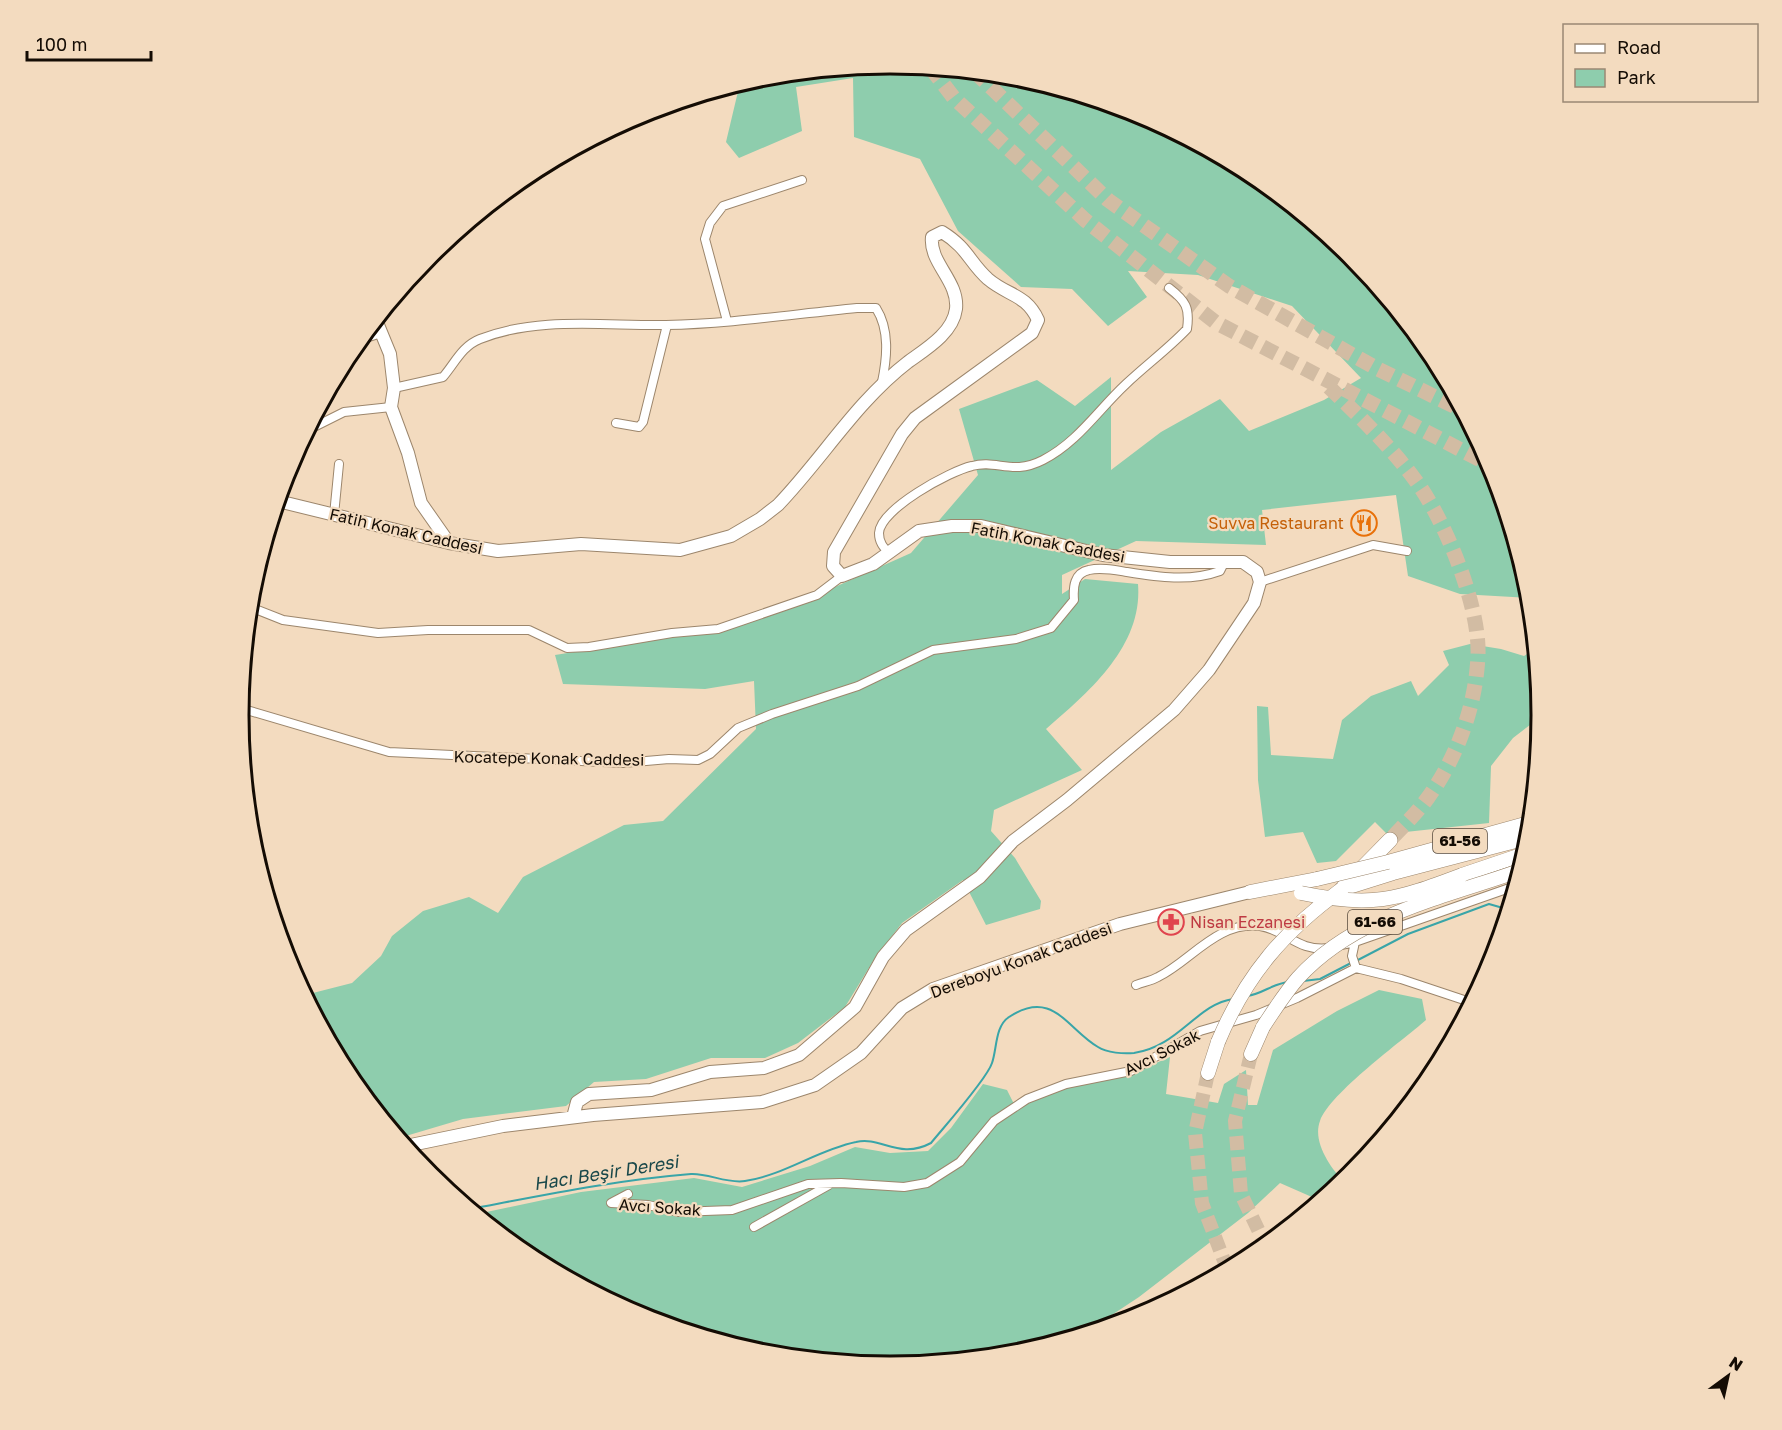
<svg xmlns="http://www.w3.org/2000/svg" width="1782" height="1430" viewBox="0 0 1782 1430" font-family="'Golos Text',sans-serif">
  <rect width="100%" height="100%" fill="#f3dbbf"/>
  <path fill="#8ecdad" d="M891 63 1019 76 1141 113 1254 173 1352 254 1433 353 1493 466 1531 598 1460 594 1408 576 1396 495 1262 510 1266 545 1136 541 1062 575V594L1085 579 1138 584C1143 646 1089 692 1046 729L1082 770 994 810 991 831 1015 858 1041 901 1040 909 986 925 963 880 902 923 875 958 845 1007 798 1043 765 1058H711L646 1079 594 1082 566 1106 463 1119 399 1138 349 1077 305 995 352 983 381 956 392 936 423 911 469 897 498 913 523 877 624 825 663 821 756 729 754 681 705 689 563 684 555 655 718 629 817 595 911 553 978 475 959 409 1037 380 1075 406 1111 377V470L1161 432 1220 399 1249 431 1324 400 1361 378 1292 306 1198 275 1128 271 1147 297 1108 326 1072 289 1021 287 958 231 920 159 854 137 853 78 796 87 802 131 739 158 726 142 740 83 764 75Z
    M1470 644 1501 649 1524 656 1536 648 1543 715 1513 738 1491 766 1489 823 1387 834 1375 822 1336 861 1317 863 1303 832 1265 837 1258 780 1257 706 1268 707 1271 755 1333 759 1342 720 1371 696 1411 681 1418 696 1449 665 1443 651Z
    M1379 990 1422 999 1426 1020C1402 1041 1330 1093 1320 1121 1312 1142 1331 1168 1344 1182L1321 1201 1280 1183 1248 1213 1139 1297 1080 1336 1018 1355 891 1367 763 1354 641 1317 528 1257 477 1214 581 1192 694 1178 742 1187 810 1166 855 1147 890 1153 928 1151 951 1128 983 1084 1007 1090 1013 1102 1022 1105 1069 1086 1133 1073 1170 1057 1166 1094 1218 1103 1224 1084 1246 1070 1248 1105H1257L1273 1050 1337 1011Z"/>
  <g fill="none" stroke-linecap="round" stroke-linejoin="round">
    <path stroke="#39a5a8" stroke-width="2" d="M1356 961 1408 934 1489 904 1510 910
      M1303 981 1320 979 1351 963
      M1247 996C1263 994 1273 983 1289 982
      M470 1209C544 1195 616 1180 691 1174 708 1173 727 1184 745 1181 785 1175 817 1150 856 1142 881 1136 899 1160 931 1143 944 1127 987 1079 992 1063 997 1049 995 1026 1009 1017 1053 988 1067 1029 1098 1047 1107 1053 1124 1054 1134 1053 1178 1047 1197 1004 1233 999"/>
    <path stroke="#d2bca3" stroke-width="14" stroke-dasharray="14 7" stroke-linecap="butt" d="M1251 1054 1235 1121 1241 1194 1266 1246
      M1208 1073 1195 1133 1202 1203 1228 1271"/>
    <path stroke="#d2bca3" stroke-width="15" stroke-dasharray="15 8" stroke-linecap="butt" d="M930 67 954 98 1085 220 1215 322 1494 467
      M974 71 1108 200 1229 286 1376 368 1464 411
      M1329 387C1359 416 1388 444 1413 477 1444 517 1480 605 1478 655 1476 706 1457 758 1427 799 1416 814 1402 827 1390 840"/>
    <g stroke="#9c866c" stroke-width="10">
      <path id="street" d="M727 321 705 239 710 223 723 206 802 180
        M360 340 381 333
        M394 388 443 377C455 363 462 346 480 339 538 316 605 326 666 325 729 324 794 314 857 308H876C890 330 887 358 882 382
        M616 423 639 427 643 422 667 325
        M308 430 344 412 391 407
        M334 515 339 464
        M889 553C883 547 879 542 879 533 880 509 950 471 972 466 997 459 1012 476 1043 460 1078 442 1098 410 1126 384 1146 365 1168 349 1187 329 1190 308 1186 301 1169 288
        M1260 582 1373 545 1407 551
        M250 607 283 620 378 633 428 630H529L567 648 589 647 672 633 718 629 817 595 842 576
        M240 708 389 752 623 763 669 759 698 760 710 754 738 728 772 714 858 686 933 650 1016 639 1051 628 1074 600C1073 587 1074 573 1089 570 1101 567 1115 570 1127 572 1158 577 1190 582 1220 571L1224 563
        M1355 942 1518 885
        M1341 945 1355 942 1352 956 1356 968
        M1136 985C1143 982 1151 981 1158 977 1191 961 1217 921 1260 926 1287 930 1297 952 1329 948
        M628 1194 611 1203 648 1205 678 1212 732 1210 808 1184 841 1183 904 1187 927 1183 960 1162 994 1121 1027 1099 1066 1084 1131 1071 1200 1031 1256 1015 1297 998 1356 968 1401 979 1473 1003
        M754 1227 829 1185"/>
    </g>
    <g stroke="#9c866c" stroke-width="14">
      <path id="secondary" d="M376 320 390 354 394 388 391 407 408 453 421 503 449 543
        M1410 324 1417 333
        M278 501 449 543 498 551 581 544 680 550 731 536 760 519 778 505C823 458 856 402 908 362 926 349 953 333 956 309 959 281 929 263 932 237L942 232C968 248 969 262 988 279 1008 296 1026 294 1038 320L1032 333 915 418 902 434 834 552 833 566 842 576 873 564 919 531 952 526H981L1103 555 1170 562H1243L1257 572 1260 582 1254 603 1209 670 1174 710 1067 800 1013 841 980 877 906 930 883 957 855 1007 799 1055 764 1068 710 1072 651 1090 589 1094 577 1102 573 1117
        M406 1146 503 1126 593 1115 762 1102 815 1085 861 1053 902 1008 933 989 1120 924 1250 892"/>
    </g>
    <g stroke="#9c866c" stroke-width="15">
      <path id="primary" d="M1388 862 1532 822
        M1462 875 1527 853
        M1342 889 1393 873 1531 837
        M1250 892 1317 879
        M1251 1054 1263 1027
        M1208 1073 1218 1042"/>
    </g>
    <g stroke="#9c866c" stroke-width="16">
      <path id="highway" d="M1342 889 1390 840"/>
    </g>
    <use href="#street" stroke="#fff" stroke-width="8"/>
    <use href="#secondary" stroke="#fff" stroke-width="12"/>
    <use href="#primary" stroke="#fff" stroke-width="14"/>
    <use href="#highway" stroke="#fff" stroke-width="15"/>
    <g stroke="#9c866c" stroke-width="15" stroke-linecap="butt">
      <path id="primary-bridge" d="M1317 879 1388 862
        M1301 893C1371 908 1396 900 1462 875
        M1263 1027C1274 1010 1285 993 1298 978 1355 915 1445 897 1522 870
        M1218 1042C1246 975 1284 931 1342 889"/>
    </g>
    <use href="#primary-bridge" stroke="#fff" stroke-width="14"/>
  </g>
  <defs>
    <g id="restaurant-ring" transform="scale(1.35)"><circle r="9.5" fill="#f3dbbf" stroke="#e8710a" stroke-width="1.5"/><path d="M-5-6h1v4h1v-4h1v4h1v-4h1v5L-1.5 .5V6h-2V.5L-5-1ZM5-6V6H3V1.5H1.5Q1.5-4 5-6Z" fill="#e8710a"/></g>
    <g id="pharmacy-ring" transform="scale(1.35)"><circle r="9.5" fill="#f3dbbf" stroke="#e0444e" stroke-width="1.5"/><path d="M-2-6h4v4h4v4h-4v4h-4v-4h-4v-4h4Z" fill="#e0444e"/></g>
  </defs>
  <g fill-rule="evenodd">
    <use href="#restaurant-ring" x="1364" y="523"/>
    <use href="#pharmacy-ring" x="1171" y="922"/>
  </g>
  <g text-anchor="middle" stroke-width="4.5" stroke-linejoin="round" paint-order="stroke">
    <g fill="#f3dbbf" stroke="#574a3c" stroke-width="1.5">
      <rect x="1433" y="829" width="54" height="24" rx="4.5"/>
      <rect x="1348" y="910" width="54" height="24" rx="4.5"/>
    </g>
    <g font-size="15" font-weight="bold" fill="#140c04">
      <text x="1460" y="846">61-56</text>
      <text x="1375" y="927">61-66</text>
    </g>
    <g font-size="16" fill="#c56008" stroke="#f3dbbf" text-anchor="end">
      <text x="1344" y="529">Suvva Restaurant</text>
    </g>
    <g font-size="16" fill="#140c04" stroke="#f3dbbf">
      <text transform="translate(406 531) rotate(13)" y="6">Fatih Konak Caddesi</text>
      <text transform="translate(1048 542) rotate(11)" y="6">Fatih Konak Caddesi</text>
      <text transform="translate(549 758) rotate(1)" y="6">Kocatepe Konak Caddesi</text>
      <text transform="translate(1021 960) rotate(-20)" y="6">Dereboyu Konak Caddesi</text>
      <text transform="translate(1162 1052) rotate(-27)" y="6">Avcı Sokak</text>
      <text transform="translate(660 1207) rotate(4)" y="6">Avcı Sokak</text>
    </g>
    <g font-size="16" fill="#be3a42" stroke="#f3dbbf" text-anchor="start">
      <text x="1190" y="928">Nisan Eczanesi</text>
    </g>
    <g font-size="18" font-style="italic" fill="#19484a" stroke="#f3dbbf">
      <text transform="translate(606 1173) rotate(-9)" y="6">Hacı Beşir Deresi</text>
    </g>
  </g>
  <path d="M0 0H1782V1430H0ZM249 715a641 641 0 1 1 1282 0a641 641 0 1 1-1282 0Z" fill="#f3dbbf" fill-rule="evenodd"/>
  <path fill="none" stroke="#140c04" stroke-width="3" d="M249 715a641 641 0 1 1 1282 0a641 641 0 1 1-1282 0Z"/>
  <rect x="1563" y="24" width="195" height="78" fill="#f3dbbf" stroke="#9a8874" stroke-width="1.5"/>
  <rect x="1575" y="44" width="30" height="9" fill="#ffffff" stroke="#9a8874" stroke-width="1.5"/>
  <text x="1617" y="54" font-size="18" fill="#140c04">Road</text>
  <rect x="1575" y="69" width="30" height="18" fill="#8ecdad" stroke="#9a8874" stroke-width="1.5"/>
  <text x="1617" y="84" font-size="18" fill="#140c04">Park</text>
  <g transform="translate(1728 1376) rotate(33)" stroke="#f3dbbf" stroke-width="4.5" paint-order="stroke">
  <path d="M0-4.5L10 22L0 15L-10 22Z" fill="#140c04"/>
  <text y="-9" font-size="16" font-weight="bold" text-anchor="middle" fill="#140c04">N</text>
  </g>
  <path d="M27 51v9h124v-9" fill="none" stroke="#140c04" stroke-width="3"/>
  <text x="36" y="51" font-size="18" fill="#140c04" stroke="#f3dbbf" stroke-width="4.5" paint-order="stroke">100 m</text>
</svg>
